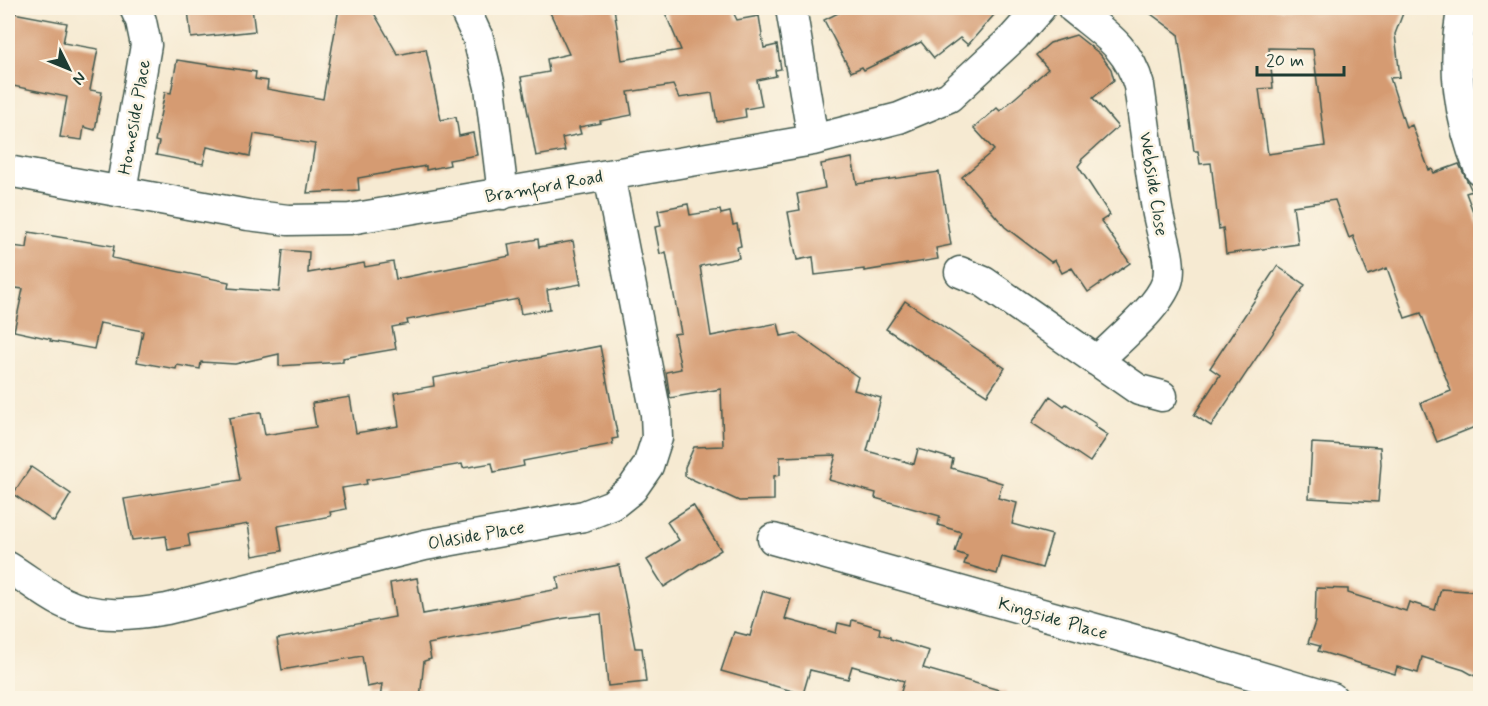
<svg xmlns="http://www.w3.org/2000/svg" width="1488" height="706" viewBox="0 0 1488 706" font-family="Mynerve,sans-serif">
  <rect width="100%" height="100%" fill="#fcf5e5"/>
  <filter id="ink" filterUnits="userSpaceOnUse"><feTurbulence type="fractalNoise" baseFrequency=".0167" numOctaves="2"/><feDisplacementMap in="SourceGraphic" scale="12" xChannelSelector="R" yChannelSelector="G"/><feConvolveMatrix kernelMatrix="1 2 1 2 8 2 1 2 1" color-interpolation-filters="sRGB"/></filter>
  <filter id="wash" filterUnits="userSpaceOnUse"><feTurbulence type="fractalNoise" baseFrequency=".008" numOctaves="4" result="noise"/><feDisplacementMap in="SourceGraphic" scale="24" xChannelSelector="R" yChannelSelector="G"/><feGaussianBlur stdDeviation="1.35" result="paint"/><feColorMatrix in="noise" values="0 0 0 0 0 0 0 0 0 0 0 0 0 0 0 0 0 1.4 0 .05"/><feComposite in="paint" operator="in"/></filter>
  <g filter="url(#wash)">
    <rect width="100%" height="100%" fill="#f6ead2"/>
    <g id="blocks">
      <path fill="#d59b72" fill-rule="evenodd" d="M204 8H252L255 31 191 38 188 9Z
        M339 8H371L398 55 426 49 441 120 456 117 459 136 473 133 477 155 449 160 450 165 426 170V166L358 178 359 190 307 193 315 144 254 134 250 156 207 147 203 164 156 155 159 142 155 141 165 92 171 93 177 60 256 72 255 79 268 81 267 89 323 99Z
        M548 8H614L622 60 681 50 663 8H731L737 20 759 16 764 48 777 45 781 69 775 70 776 76 757 80 762 106 745 109 746 117 717 122 712 93 679 98 673 85 628 92 632 115 600 121 601 123 579 127 581 134 562 138 565 151 536 156 521 77 549 72 547 59 569 54Z
        M848 8H1000L968 45 960 38 934 58 921 42 864 70 862 67 851 72 824 20Z
        M1143 8H1405L1395 34 1400 77 1390 78 1406 128 1412 125 1429 170 1432 169 1434 173 1459 164 1472 191 1466 193 1480 230V425L1437 442 1421 403 1451 391 1421 313 1405 318 1387 268 1368 275 1353 236 1349 238 1335 200 1293 206 1298 244 1226 254 1223 228 1219 229 1211 163 1200 164 1198 151H1194L1178 34ZM1269 48 1313 49 1325 146 1268 154 1259 89 1273 88Z
        M8 12 67 23 63 43 98 49 90 90 102 92 95 130 84 127 82 140 60 137 67 97 8 85Z
        M1076 35 1100 54 1111 69 1114 80 1093 98 1118 127 1081 160 1082 161 1078 166 1110 215 1101 221 1130 263 1088 292 1072 268 1062 273 1055 260 1051 262 1005 227 962 177 994 150 974 128 997 108 1000 111 1048 69 1036 55 1050 43Z
        M852 158 857 184 939 172 951 245 936 248 938 259 864 271V269L815 275 813 257 797 260 788 212 800 210 797 194 825 188 821 164Z
        M688 204 690 215 720 210 721 214 730 212 733 225 737 224 741 246 737 247 739 258 700 266 711 336 778 323 781 336 796 333 858 377 854 390 881 398 867 451 914 464 918 449 953 459 951 468 1002 483 998 498 1017 503 1012 524 1052 535 1042 568 1002 557 997 574 964 564 967 556 955 552 961 532 938 525 940 516 875 498 876 493 829 480 836 455 780 457V475L774 476V500L739 501 685 476V467L694 447 723 446 721 389 670 398 666 372 681 369 674 334 681 333 666 252 660 254 655 227 661 226 658 210Z
        M29 232 114 246 112 258 229 282 228 288 279 292 283 250 309 252 308 273 364 263 365 267 393 262 396 279 510 256 508 244 538 239 539 247 573 241 581 284 547 290 550 309 521 314 518 299 407 320 408 324 392 327 396 349 343 358V362L279 366V354L235 364 201 362 200 369 177 365 176 369 137 362 143 331 100 323 94 349 50 341 51 339 14 331 23 289 8 287V249L12 250 13 246 27 248Z
        M1277 266 1305 285 1211 426 1194 415 1220 375 1210 368Z
        M905 301 1005 368 987 395 886 329Z
        M600 346 618 438 612 439 613 444 523 461 524 466 494 472 492 463 463 468 462 464 366 480 367 484 342 488 346 509 330 512 331 516 278 526 282 551 253 556 248 524 188 534 190 546 168 550 166 536 132 540 124 499 240 480 229 418 261 412 265 435 316 427 312 403 350 397 356 433 399 426 394 393 434 386 433 378Z
        M1050 396 1064 406 1066 404 1096 424 1094 426 1108 435 1090 462 1032 423Z
        M1312 443 1380 447 1381 464 1378 502 1309 498Z
        M31 467 71 494 54 522 13 494Z
        M693 505 721 550 664 587 647 560 679 540 667 522Z
        M619 565 635 648H642L646 682 608 686 601 614 565 618 428 644 431 659 424 661 420 699H380L382 684 367 687 362 656 282 670 277 639 395 617 390 583 417 578 423 614 559 589 557 577Z
        M1316 588 1348 589V593L1406 611 1409 602 1435 610 1441 589 1480 592V679L1464 670 1422 657 1418 673 1397 667 1395 674 1318 651 1320 646 1308 643 1315 622Z
        M763 591 791 599 785 619 836 633 838 623 851 626 852 620 880 628 879 634 890 637V639L929 651 923 668 1006 692 1005 699H899L904 681 852 666 848 679 810 670 803 694 721 671 734 632 750 636Z"/>
    </g>
  </g>
  <g filter="url(#ink)">
    <use href="#blocks" fill-opacity="0" stroke="#3f574c" stroke-width="1.5"/>
    <g fill="none" stroke-linecap="round" stroke-linejoin="round">
      <g stroke="#3f574c" stroke-width="33">
        <path id="minor" d="M464 8 478 38 490 87 503 194
          M791 8 813 140
          M1073 8C1102 32 1129 47 1139 86 1145 127 1150 168 1157 209 1160 230 1174 263 1167 282 1159 307 1117 341 1097 361
          M1463 8C1451 61 1459 120 1480 170
          M8 171 248 215 288 220 350 219 813 140 899 118 949 97 1014 37 1040 8
          M121 191 146 45 141 21 135 8
          M960 272 984 282 1139 390 1162 396
          M773 539 1149 644 1332 698
          M8 567C26 578 43 592 62 602 95 619 133 615 167 609L425 545 584 516 612 505 632 489 648 466 657 438 656 414 609 175"/>
      </g>
      <use href="#minor" stroke="#fff" stroke-width="30"/>
    </g>
  </g>
  <g text-anchor="middle" stroke-width="5" stroke-linejoin="round" paint-order="stroke">
    <g font-size="18" fill="#1f3d34" stroke="#fcf5e5">
      <text transform="translate(134 117) rotate(-80)" y="6">Homeside Place</text>
      <text transform="translate(1154 184) rotate(81)" y="6">Webside Close</text>
      <text transform="translate(544 186) rotate(-10)" y="6">Bramford Road</text>
      <text transform="translate(476 535) rotate(-10)" y="6">Oldside Place</text>
      <text transform="translate(1053 618) rotate(16)" y="6">Kingside Place</text>
    </g>
  </g>
  <rect width="1488" height="706" fill="none" stroke="#fcf5e5" stroke-width="30"/>
  <g transform="translate(69 69) rotate(133)" stroke="#fcf5e5" stroke-width="4.5" paint-order="stroke">
  <path d="M0-4.5L10 22L0 15L-10 22Z" fill="#1f3d34"/>
  <text y="-9" font-size="16" font-weight="bold" text-anchor="middle" fill="#1f3d34">N</text>
  </g>
  <path d="M1257 66v9h87v-9" fill="none" stroke="#1f3d34" stroke-width="3"/>
  <text x="1266" y="66" font-size="18" fill="#1f3d34" stroke="#fcf5e5" stroke-width="4.5" paint-order="stroke">20 m</text>
</svg>
